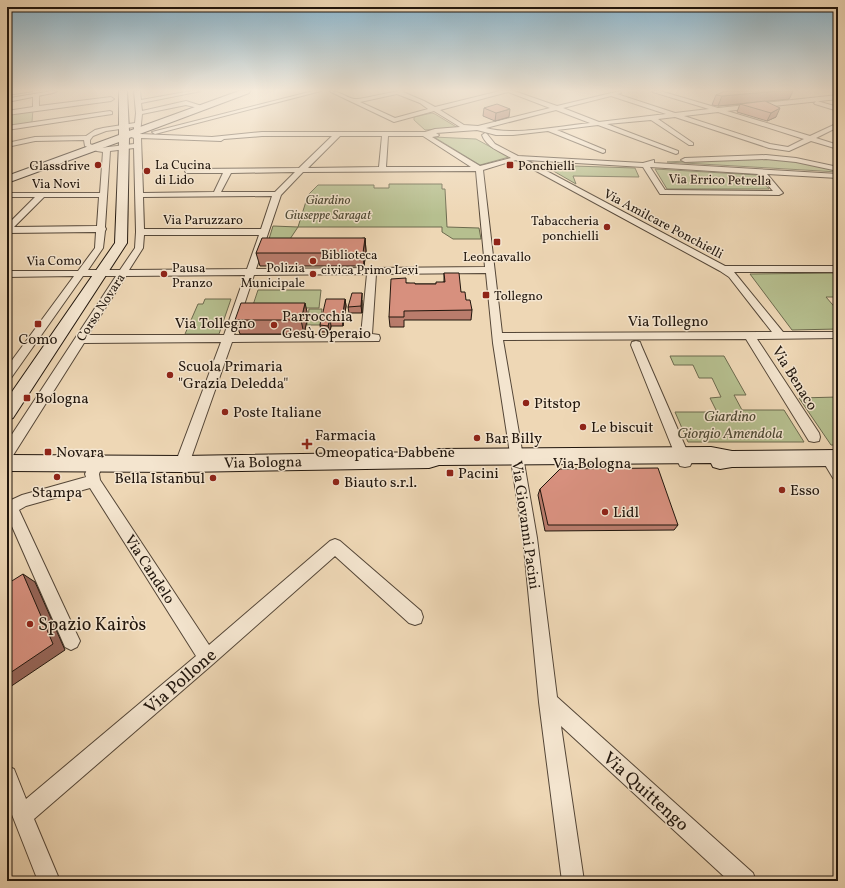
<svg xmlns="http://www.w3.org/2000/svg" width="845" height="888" viewBox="0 0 845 888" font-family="Vollkorn,serif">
  <rect width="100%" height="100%" fill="#eed7b5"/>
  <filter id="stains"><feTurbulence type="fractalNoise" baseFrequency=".005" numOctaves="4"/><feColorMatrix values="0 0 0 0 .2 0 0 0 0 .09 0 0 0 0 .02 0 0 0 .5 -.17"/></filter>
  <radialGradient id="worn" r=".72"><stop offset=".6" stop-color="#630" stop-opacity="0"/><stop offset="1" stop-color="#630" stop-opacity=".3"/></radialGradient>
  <path fill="#b6bf8f" stroke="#6c6a4e" d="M33 109 32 122 7 127V114Z
    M432 113 435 114 458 128 425 130 414 120V117Z
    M434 137 476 139 509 157 480 165Z
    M742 158 789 160 838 170V172L667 162Z
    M543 165 635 168 639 177 573 176 576 184Z
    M655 169 757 175 769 189H667Z
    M389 184H442V189H445L447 227 479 228 481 239H453L442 232V227H298L290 239H269L273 226 298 227 308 195 318 185H374V188H389Z
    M838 273V297H826L838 311V329L792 330 750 274Z
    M258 290H321L319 308H252Z
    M205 299H231L219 334H185L198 304H203Z
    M309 309H322L320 325H307Z
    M670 356H724L746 395H734L742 410H784L804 442H688L675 412H717L710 398 721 397 712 378H699L693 365H674Z
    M838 397V445H831L799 398Z"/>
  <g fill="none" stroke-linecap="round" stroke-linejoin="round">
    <g stroke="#544637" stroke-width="2">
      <path id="street" d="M33 91H39V106L111 97 114 99 111 101 7 115V111L33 107Z
        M134 91H140L141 100 191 91H201L141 103 142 111 186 101 205 107 202 109 186 105 142 114 140 134 212 137 262 132H425L435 129 460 127 434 111 394 122 331 92 330 91C340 91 345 97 354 99 362 100 391 91 404 91L403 92 424 101 435 107 500 91H514L557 106 620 91 621 93 617 94 675 113 709 109 653 92 652 91H660L718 108 838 95V99L727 111 810 136 838 123V127L816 138 838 145V149L811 141 789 151 769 148 675 117 658 119 693 143V145H689L651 120 607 124 678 151V153L676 154 598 125 557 130 605 150V152L603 153 548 131 513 135H496L477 130 436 133 439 135 438 136 432 137 480 166 511 158C501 152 486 147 482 135L485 133 487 134 495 144 518 156 643 163 654 160V163L838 174V178L767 174 783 193 779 195 663 194H660L643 167 526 160 725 266H838V272H734L783 332H838V338L757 339 819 433 820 437 819 441 814 442 809 441 746 339 503 340 537 538 557 697 753 873 756 881H729L561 726 584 881H562L539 702 523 538 493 343 486 273 376 274 372 334 379 335 380 338 379 341 232 342 189 464 187 468 182 469 177 468 175 464 221 342 84 343 12 457 7 458V442L116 276H83L11 378 7 379V367L74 276 7 277V271H78L95 248 96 232 7 233V225L35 197H7V193H100L103 152 97 151 85 146 84 140 35 141 7 147V143L35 137 86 136 95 130 103 128 135 123 136 113ZM508 92 550 108 478 126 464 125 440 110ZM397 94 420 103 428 109 395 118 360 102ZM611 96 666 114 599 122 563 108ZM556 110 590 123C561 126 514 136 486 128ZM718 112 804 139 788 147 770 144 684 116ZM134 127V134L128 136 134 138V144L100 148 90 144V140L93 136 106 131ZM262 136H332L299 168 189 169 185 171 186 173H223L214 192 143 193 141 138 221 141 224 139ZM340 136H382L379 167 308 168ZM388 136H423L471 167H386ZM134 148 136 232 135 248 120 270H88L103 248 105 231 106 229 105 227 110 151ZM516 160 720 271 729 277 772 332 502 333 483 170ZM650 167 758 174 773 191 665 190ZM476 171 485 267 256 269 281 195 303 172ZM295 172 275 192H221L231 173ZM272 196 261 229H144L143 197ZM44 197H99L97 226 14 227ZM144 235H259L247 269 129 270 143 248ZM367 274 361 335H234L254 275ZM245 275 224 335H88L126 276Z
        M313 91H321L155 134 152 132Z
        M817 101 838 107V111L815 104 814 103Z
        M110 111 112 112V114L7 130V126Z
        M766 155 796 158 838 167V171L796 162 766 159 685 162 681 160 685 158Z
        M636 341 640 342 641 345 692 462 690 466 685 467 680 466 678 462 631 345 632 342Z
        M828 453C840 457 838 469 838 480L833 478 821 458 823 454Z
        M96 459 101 460 103 464 99 474 100 480 209 645 330 541 335 539 340 541 421 611 423 617 421 623 415 625 409 623 335 556 213 664 34 819 60 881H38L7 802V766L14 769 26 799 196 656 90 488 26 506 19 510 80 641 77 647 71 650 65 647 7 515V501H9L22 495 86 477 85 474 91 460Z"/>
    </g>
    <g stroke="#21160d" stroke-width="2">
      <path id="secondary" d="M41 91H57L53 93 7 102V96Z
        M119 91H127L129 131 239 91H250L249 93 129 138 127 243 13 418 7 420V399L115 243 119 142 7 183V176L119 135Z
        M711 447 732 451 838 450V466L732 467 720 469 713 467 711 463 439 465 429 468 182 472 7 471V455L182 456 429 452 439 449Z"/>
    </g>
    <use href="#street" fill="#f4e5cf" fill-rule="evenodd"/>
    <use href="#secondary" fill="#f4e5cf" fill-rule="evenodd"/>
    <path stroke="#21160d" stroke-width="1" d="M7 98 49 91"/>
  </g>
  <path fill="#b97c6c" stroke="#21160d" d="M778 91H793L789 99 767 101 776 117 767 121 737 112 740 104H742L718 106 712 105 716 95Z
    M484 108 509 117 495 121 483 116Z
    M365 238 366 251 364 266H260L256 253Z
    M444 273 461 292 472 310 471 320H404V327H390L389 317 406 283 415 284H436L444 282Z
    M345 299 346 306 343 326H331L330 332H321L320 325Z
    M362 300V313H349L348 307Z
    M308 316 304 334H240L235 320Z
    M540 489 678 525 674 530 545 531 538 495Z"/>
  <path fill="#966558" stroke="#21160d" d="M778 91H793L789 99 718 106 722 96Z
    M780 108 776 117 767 121 771 113Z
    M510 109 509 117 495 121 496 113Z
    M365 238 366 251 364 266 363 253Z
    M362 293V313L361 306Z
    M345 299 346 306 343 326 342 320Z
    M305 303 308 316 304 334 301 320Z
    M330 319 331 326 330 332 328 326Z
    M23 574 35 582 65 650 7 689V675Z"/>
  <path fill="#d7907e" stroke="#21160d" d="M725 91H778L722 96 716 95Z
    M765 101 780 108 771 113 740 104Z
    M497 104 510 109 496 113 484 108Z
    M262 238H365L363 253H256Z
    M444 273H459L461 292H465L466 300H470L472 310 404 311V317H389L391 279 406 278V283H415V284H436V282H445Z
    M352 293H362L361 306 348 307Z
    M326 299H345L342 320 330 319 328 326 320 325Z
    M241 303H305L301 320H235Z
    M658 468 678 525H548L540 489 560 469Z
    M23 574 53 644 7 675V584Z"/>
  <linearGradient id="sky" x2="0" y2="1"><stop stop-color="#88b6d0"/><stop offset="0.42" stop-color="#f7edde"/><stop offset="1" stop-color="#f7edde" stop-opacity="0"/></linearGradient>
  <rect width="845" height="215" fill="url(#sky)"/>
  <g fill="#8f2418" stroke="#f4e5cf" stroke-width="1.5">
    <circle cx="98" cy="165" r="4"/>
    <rect x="506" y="161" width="8" height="8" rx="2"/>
    <circle cx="147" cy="171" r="4"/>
    <circle cx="607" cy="227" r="4"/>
    <rect x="493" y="238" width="8" height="8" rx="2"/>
    <circle cx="313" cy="261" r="4"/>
    <circle cx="164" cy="274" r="4"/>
    <circle cx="313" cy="274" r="4"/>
    <rect x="482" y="291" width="8" height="8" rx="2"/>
    <rect x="34" y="320" width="8" height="8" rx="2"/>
    <circle cx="274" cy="325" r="4"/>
    <circle cx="170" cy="375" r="4"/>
    <rect x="23" y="394" width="8" height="8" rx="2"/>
    <circle cx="526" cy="403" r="4"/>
    <circle cx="225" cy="412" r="4"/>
    <circle cx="583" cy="427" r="4"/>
    <circle cx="477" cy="438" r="4"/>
    <path d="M305 438h4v4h4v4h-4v4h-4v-4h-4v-4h4z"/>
    <rect x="44" y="448" width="8" height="8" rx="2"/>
    <rect x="446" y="469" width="8" height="8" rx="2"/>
    <circle cx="57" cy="477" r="4"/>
    <circle cx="213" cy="478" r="4"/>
    <circle cx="336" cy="482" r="4"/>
    <circle cx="782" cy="490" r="4"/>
    <circle cx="605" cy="512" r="4"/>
    <circle cx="30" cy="624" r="4"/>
  </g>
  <g text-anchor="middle" stroke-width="3" stroke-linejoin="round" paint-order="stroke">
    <g font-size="13" fill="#21160d" stroke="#f4e5cf" text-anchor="start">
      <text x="155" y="169">La Cucina<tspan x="155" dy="15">di Lido</tspan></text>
      <text x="90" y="170" text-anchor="end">Glassdrive</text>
      <text x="518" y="170">Ponchielli</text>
      <text x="599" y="225" text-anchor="end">Tabaccheria<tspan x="599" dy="15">ponchielli</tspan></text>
      <text x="321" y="259">Biblioteca<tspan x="321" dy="15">civica Primo Levi</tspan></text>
      <text x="497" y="261" text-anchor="middle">Leoncavallo</text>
      <text x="172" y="272">Pausa<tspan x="172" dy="15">Pranzo</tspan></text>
      <text x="305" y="272" text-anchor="end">Polizia<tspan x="305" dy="15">Municipale</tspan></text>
      <text x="494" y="300">Tollegno</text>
    </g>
    <g font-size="13" fill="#21160d" stroke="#f4e5cf">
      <text transform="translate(720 179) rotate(1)" y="5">Via Errico Petrella</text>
      <text x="56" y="188">Via Novi</text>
      <text x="203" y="224">Via Paruzzaro</text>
      <text transform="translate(664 223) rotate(28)" y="5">Via Amilcare Ponchielli</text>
      <text transform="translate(54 260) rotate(-1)" y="5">Via Como</text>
      <text transform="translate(100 307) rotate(-57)" y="5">Corso Novara</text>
    </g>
    <g font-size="13" font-style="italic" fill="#4e4934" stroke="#f4e5cf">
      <text x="328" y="204">Giardino<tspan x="328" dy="15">Giuseppe Saragat</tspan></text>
    </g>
    <g font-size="15" fill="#21160d" stroke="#f4e5cf" text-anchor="start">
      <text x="282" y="321">Parrocchia<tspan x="282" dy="17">Gesù Operaio</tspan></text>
      <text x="38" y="344" text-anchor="middle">Como</text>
      <text x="178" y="371">Scuola Primaria<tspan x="178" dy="17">"Grazia Deledda"</tspan></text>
      <text x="35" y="403">Bologna</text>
      <text x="534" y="408">Pitstop</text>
      <text x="233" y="417">Poste Italiane</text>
      <text x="591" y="432">Le biscuit</text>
      <text x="315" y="440">Farmacia<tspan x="315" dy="17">Omeopatica Dabbene</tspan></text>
      <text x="485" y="443">Bar Billy</text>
      <text x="56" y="457">Novara</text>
      <text x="458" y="478">Pacini</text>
      <text x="205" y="483" text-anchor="end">Bella Istanbul</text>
      <text x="344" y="487">Biauto s.r.l.</text>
      <text x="790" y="495">Esso</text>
      <text x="57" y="497" text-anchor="middle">Stampa</text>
      <text x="613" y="517">Lidl</text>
    </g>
    <g font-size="15" fill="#21160d" stroke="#f4e5cf">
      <text x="668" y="326">Via Tollegno</text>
      <text x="215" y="328">Via Tollegno</text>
      <text transform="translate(795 378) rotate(58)" y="5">Via Benaco</text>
      <text transform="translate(263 462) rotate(-1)" y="5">Via Bologna</text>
      <text x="592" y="468">Via Bologna</text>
      <text transform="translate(526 525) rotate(82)" y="5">Via Giovanni Pacini</text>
      <text transform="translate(150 569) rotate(57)" y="5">Via Candelo</text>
    </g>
    <g font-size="15" font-style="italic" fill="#4e4934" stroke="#f4e5cf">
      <text x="730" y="421">Giardino<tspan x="730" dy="17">Giorgio Amendola</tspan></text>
    </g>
    <g font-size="18" fill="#21160d" stroke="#f4e5cf" text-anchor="start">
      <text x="38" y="630">Spazio Kairòs</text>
    </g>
    <g font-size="18" fill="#21160d" stroke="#f4e5cf">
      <text transform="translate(180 681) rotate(-41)" y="6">Via Pollone</text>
      <text transform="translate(646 791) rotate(42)" y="6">Via Quittengo</text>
    </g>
  </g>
  <rect width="845" height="888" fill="none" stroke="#eed7b5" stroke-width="24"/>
  <rect x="8" y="8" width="829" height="872" fill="none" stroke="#21160d" stroke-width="2"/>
  <rect x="12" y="12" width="821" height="864" fill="none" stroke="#21160d"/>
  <rect width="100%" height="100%" filter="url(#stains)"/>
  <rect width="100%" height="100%" fill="url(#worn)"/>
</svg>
